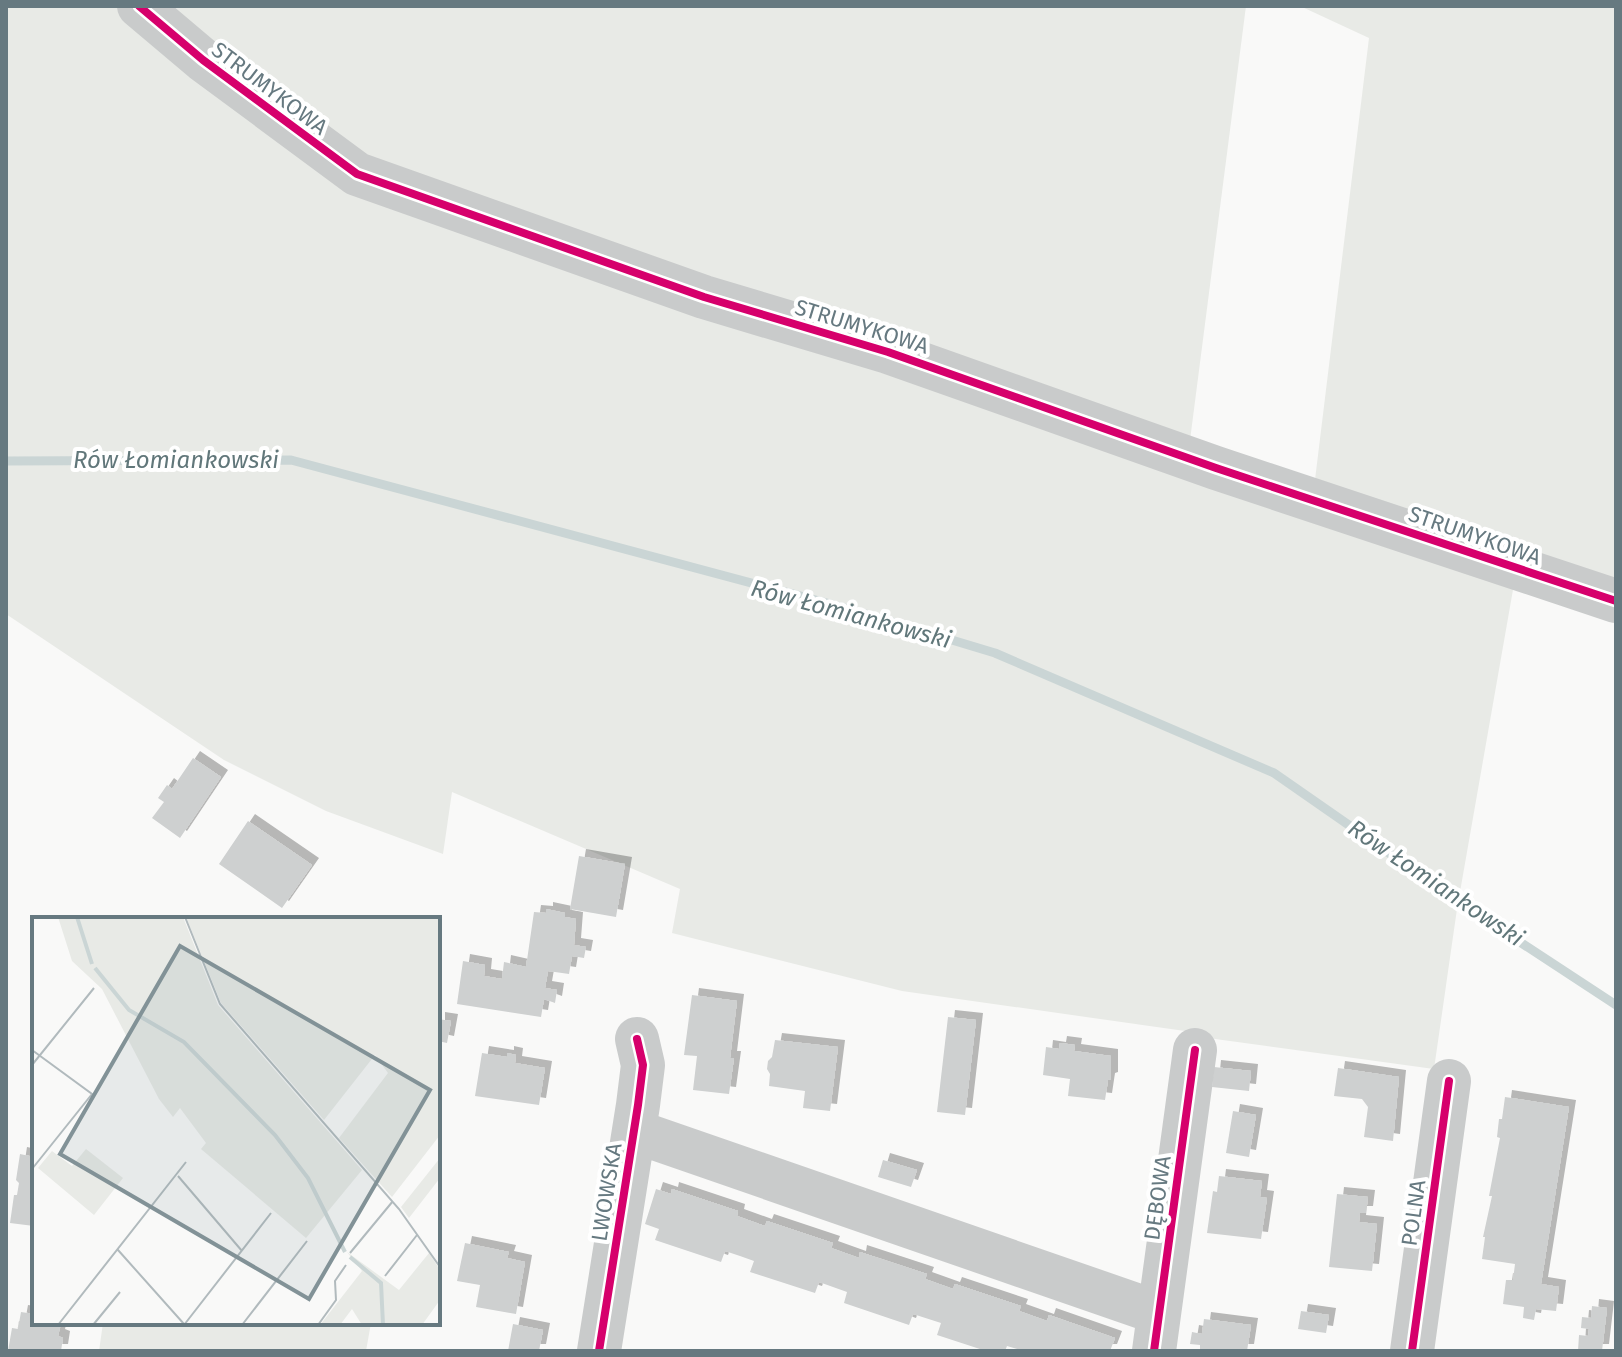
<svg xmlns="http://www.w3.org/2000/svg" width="1622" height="1357" viewBox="0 0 1622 1357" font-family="'Fira Sans',sans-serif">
  <defs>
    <filter id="shadow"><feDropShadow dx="7" dy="-7" stdDeviation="0" flood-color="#0004"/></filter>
  </defs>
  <rect width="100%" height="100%" fill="#f9f9f8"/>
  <path fill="#e8eae6" d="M6 6H124L351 184 1514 584 1457 909 1434 1069 1208 1038 1185 1031 902 991 672 933 680 889 452 792 443 854 326 811 224 760 6 614Z
    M154 6H1246L1189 448 360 166Z
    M1300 6H1616V590L1314 488 1369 38Z
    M103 1323H371L366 1351H99Z"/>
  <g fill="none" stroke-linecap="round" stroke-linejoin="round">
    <path stroke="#cad5d5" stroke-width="9" d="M6 461 291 460 849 609 995 653 1274 773 1468 908 1616 1005"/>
  </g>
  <path fill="#ced0d0" filter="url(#shadow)" d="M193 758 221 777 180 838 152 818 164 802 158 798 167 785 172 789Z
    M248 821 312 865 282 908 219 864Z
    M579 856 625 864 616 917 570 909Z
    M546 909 565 913V917L576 919 574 945 586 947 584 958 572 956 569 974 548 971 545 988 557 990 555 1003 544 999 541 1017 457 1004 463 961 485 965 484 976 502 979 504 962 526 967 534 912 546 913Z
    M692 995 737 1001 730 1058H734L729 1094 693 1090 697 1056 684 1055Z
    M948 1017 976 1020 965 1115 937 1112Z
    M438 1019 451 1021 447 1043 438 1041Z
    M775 1040 838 1047 830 1111 803 1108 805 1091 769 1086 770 1074 767 1069 768 1061 772 1057Z
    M1060 1043 1075 1045 1074 1051 1111 1056V1079L1108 1080 1105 1100 1068 1096 1070 1079 1043 1075 1046 1047 1059 1049Z
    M482 1053 507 1057V1053L516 1055 515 1063 545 1068 539 1105 475 1096Z
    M1214 1067 1251 1071 1249 1091 1212 1087Z
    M1338 1068 1399 1077 1393 1141 1364 1137 1368 1107 1362 1099 1334 1096Z
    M1505 1097 1569 1107 1541 1284 1559 1287 1556 1311 1536 1309 1534 1320 1523 1318 1524 1307 1503 1304 1506 1280H1513L1515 1264 1482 1259 1485 1237H1483L1492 1196H1489L1500 1138 1497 1137 1499 1119H1502Z
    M1233 1111 1256 1115 1249 1157 1226 1153Z
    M20 1154 34 1157V1226L10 1223 14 1195H17L19 1183 16 1180Z
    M883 1160 917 1170 911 1187 878 1177Z
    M1219 1176 1262 1181 1260 1197 1267 1198 1261 1239 1207 1233 1213 1191 1217 1192Z
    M656 1189 671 1194 672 1189 738 1211 737 1216 765 1226 767 1221 833 1243 831 1248 859 1258 860 1252 927 1274 925 1279 953 1289 955 1284 1021 1306 1019 1311 1047 1321 1049 1315 1115 1338 1110 1351H1024L1007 1346 1005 1351H986L937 1335 941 1323 913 1314 909 1325 844 1303 847 1292 819 1282 815 1293 750 1272 754 1261 740 1256 725 1251 721 1262 655 1240 659 1229 645 1224Z
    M1337 1194 1368 1197 1366 1213H1360L1359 1222 1377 1224 1372 1271 1329 1267Z
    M465 1243 509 1252 507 1258 525 1262 516 1314 476 1307 480 1285 457 1281Z
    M1592 1306 1607 1308 1602 1351H1578L1579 1335 1588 1336 1589 1329 1581 1328 1582 1317 1591 1318Z
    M1301 1311 1329 1315 1326 1333 1298 1329Z
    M21 1312 34 1314V1323H61L58 1336 63 1338 61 1351H8L12 1328 18 1329Z
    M1204 1319 1251 1325 1247 1351H1200V1345L1190 1344 1192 1332 1202 1334Z
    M513 1324 543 1330 539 1351H508Z"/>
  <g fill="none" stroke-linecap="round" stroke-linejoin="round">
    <path stroke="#c9cbcb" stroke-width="44" d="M139 6 203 60 357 174 704 297 888 352 1216 468 1616 601
      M634 1131 1159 1313
      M599 1351 638 1105 643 1065 637 1039
      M1154 1351 1195 1050
      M1412 1351 1449 1081"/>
    <g stroke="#fff" stroke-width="13">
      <path id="cycleway" d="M139 6 203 60 357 174 704 297 888 352 1216 468 1616 601
        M599 1351 638 1105 643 1065 637 1039
        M1154 1351 1195 1050
        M1412 1351 1449 1081"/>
    </g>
    <use href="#cycleway" stroke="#d6006c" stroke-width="8"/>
  </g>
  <g text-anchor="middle" stroke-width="8" stroke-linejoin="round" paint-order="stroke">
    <g font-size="22" fill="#667980" stroke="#fff">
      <text transform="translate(270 88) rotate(37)" y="8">STRUMYKOWA</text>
      <text transform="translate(862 326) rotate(17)" y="8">STRUMYKOWA</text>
      <text transform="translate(1475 535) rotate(19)" y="8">STRUMYKOWA</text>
      <text transform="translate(606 1192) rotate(-81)" y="8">LWOWSKA</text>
      <text transform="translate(1157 1198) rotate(-82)" y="8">DĘBOWA</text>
      <text transform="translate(1413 1213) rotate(-82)" y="8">POLNA</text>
    </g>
    <g font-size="24" font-style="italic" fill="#61777a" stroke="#fff">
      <text x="176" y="468">Rów Łomiankowski</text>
      <text transform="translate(851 614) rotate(15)" y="8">Rów Łomiankowski</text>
      <text transform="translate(1436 883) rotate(34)" y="8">Rów Łomiankowski</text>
    </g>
  </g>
  <g transform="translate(32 917)">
    <rect width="408" height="408" fill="#f9f9f8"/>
    <path d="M26 0H151L186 88 330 253 274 321 169 232 174 226 148 191 141 200 127 182 70 72 40 44ZM154 0H408V218L360 280 307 221 356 156 343 138 292 203 189 86ZM54 232 91 261 62 298 6 251 20 234 40 249ZM408 241V261L377 301 369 290ZM315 335 367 373 397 336 408 353V383L390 408H330L320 392 308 408H288L330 354Z" fill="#e8eae6"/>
    <path fill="none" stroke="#cad5d5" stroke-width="4" d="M45 0 60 47M63 51 97 93 152 125 243 218 276 261 313 335M318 340 349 366 351 408"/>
    <path fill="none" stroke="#b1babd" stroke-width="2" d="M153 0 188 87 367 292 408 350M0 133 60 177 0 252M0 148 62 71M146 259 210 334M86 333 152 407M318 336 361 284M353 359 385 318M26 408 154 245M61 408 88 375M152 408 239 296M210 408 275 324M286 408 304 383 303 364 314 348"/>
    <path fill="#829297" fill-opacity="0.15" stroke="#829297" stroke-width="4" d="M148 29 398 173 277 382 28 237Z"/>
    <rect width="408" height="408" fill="none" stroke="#667980" stroke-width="4"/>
  </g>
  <rect width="1622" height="1357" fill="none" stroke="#667980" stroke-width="16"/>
</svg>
